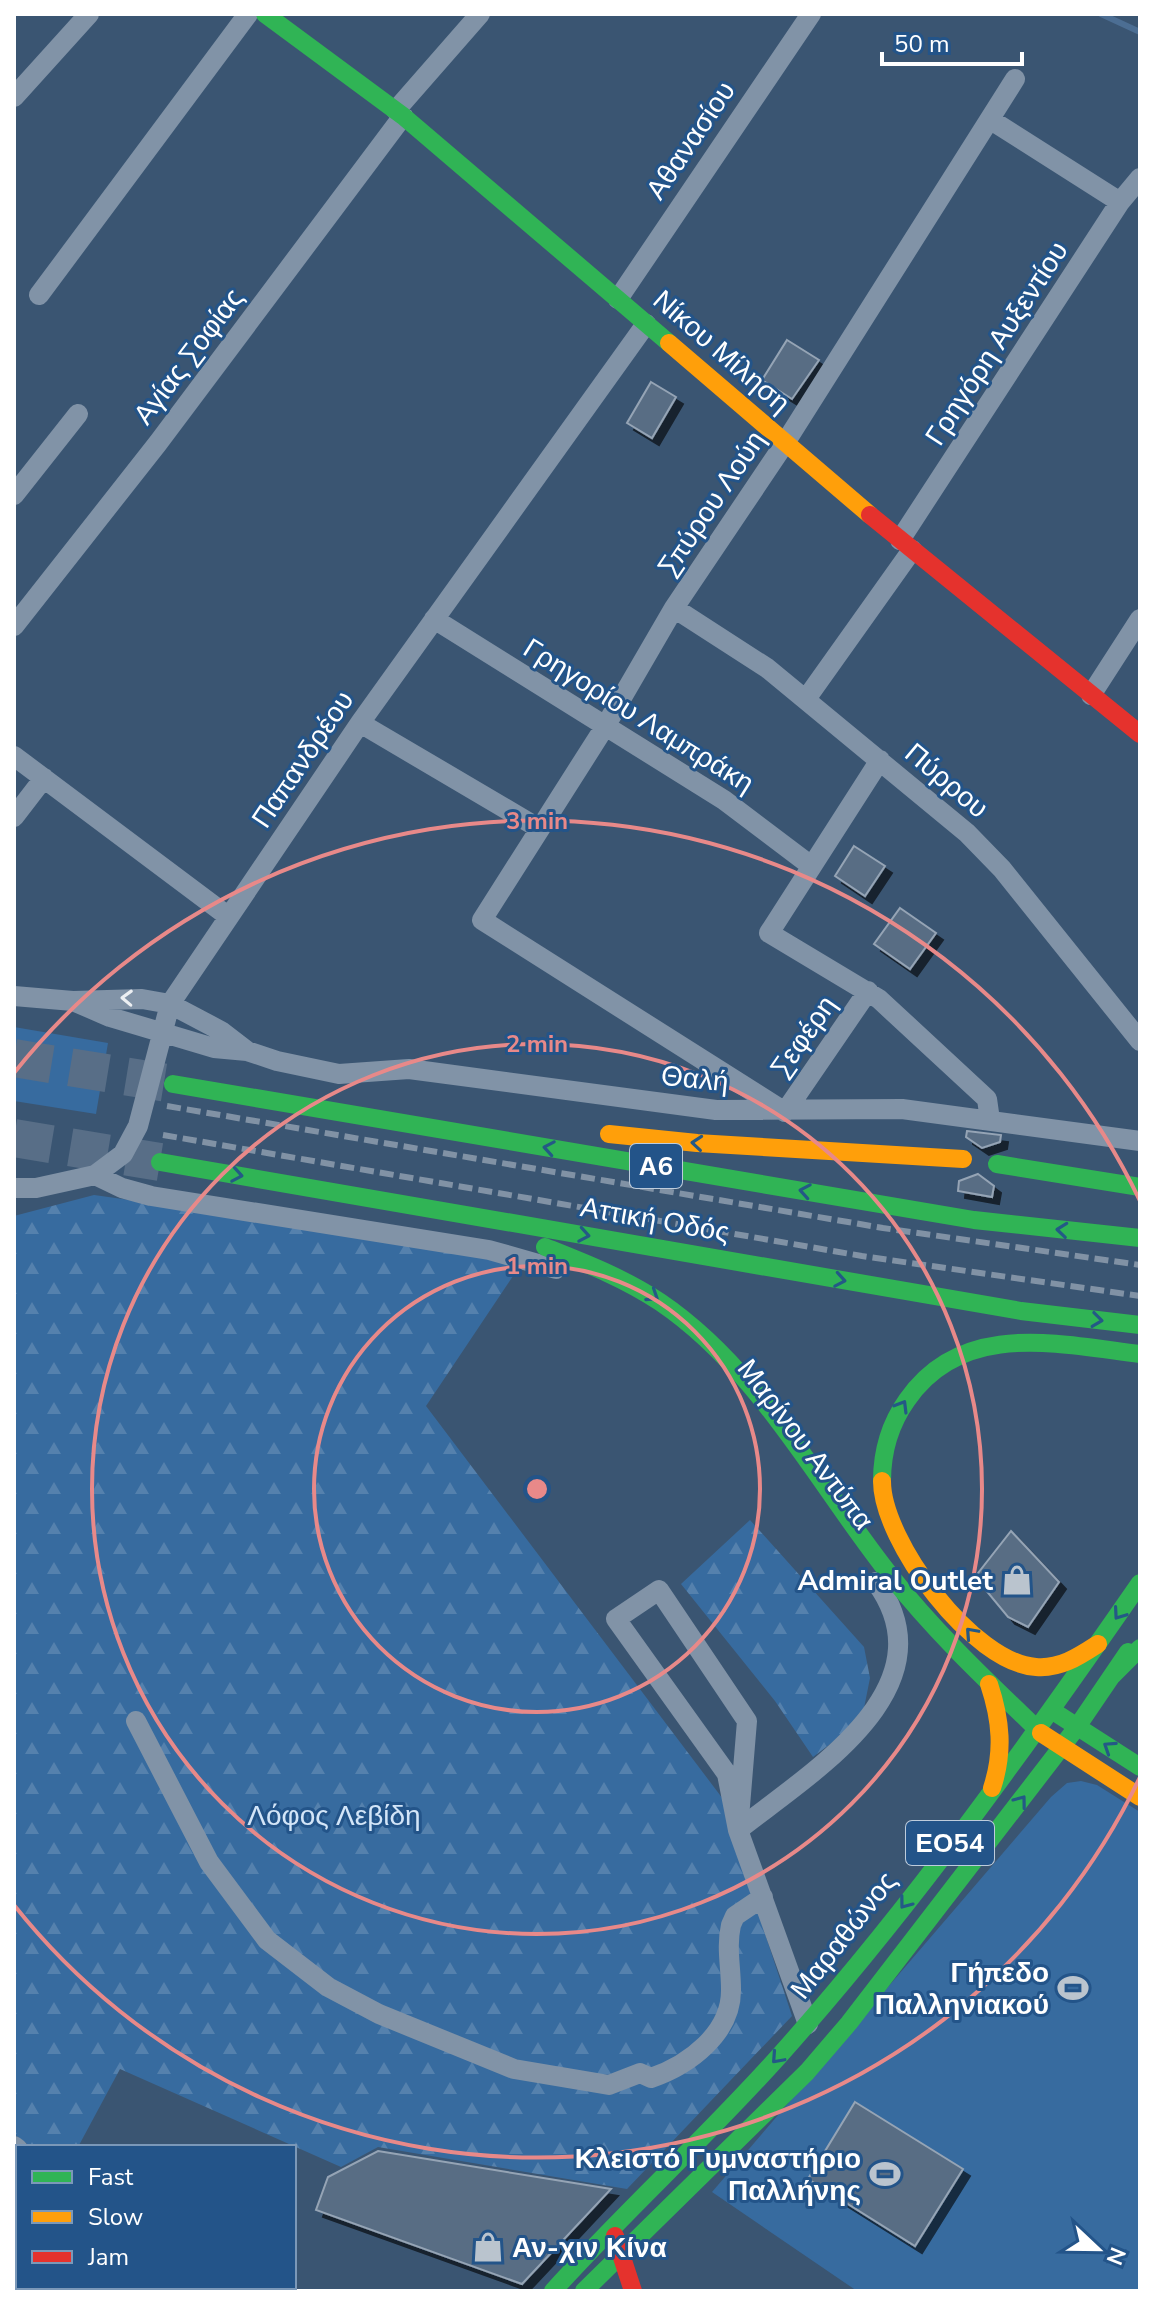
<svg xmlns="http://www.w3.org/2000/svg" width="1154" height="2305" viewBox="0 0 1154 2305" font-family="'Nunito Sans',sans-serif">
  <defs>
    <pattern id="forest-firs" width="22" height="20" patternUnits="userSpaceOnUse" patternTransform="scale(2)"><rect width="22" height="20" fill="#376b9f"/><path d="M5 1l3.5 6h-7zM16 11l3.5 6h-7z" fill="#5581ad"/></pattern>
    <filter id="shadow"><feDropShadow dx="7" dy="7" stdDeviation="0" flood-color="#0009"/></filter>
  </defs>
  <rect width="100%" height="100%" fill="#3a5572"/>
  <path fill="url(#forest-firs)" d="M94 1195 335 1229 521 1264 426 1406 729 1807 732 1833 792 2016 627 2189 378 2147 341 2167 120 2069 78 2147H31L14 2134V1216Z
    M750 1520 864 1647 870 1678 864 1708 846 1732 813 1757 775 1701 681 1584Z"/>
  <path fill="#376b9f" d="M14 1027 108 1043 96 1114 14 1101Z
    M1081 1781 1097 1785 1140 1812V2291H857L712 2192 1051 1797 1067 1783Z"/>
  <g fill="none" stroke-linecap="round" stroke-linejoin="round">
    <path stroke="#4c6e93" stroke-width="6" d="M1101 14 1140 32"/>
  </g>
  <path fill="#586d84" stroke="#95a4b5" stroke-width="2" filter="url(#shadow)" d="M787 340 819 360 792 399 762 380Z
    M651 382 676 397 652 438 627 423Z
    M854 846 885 866 865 896 835 876Z
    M900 908 936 933 910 969 874 944Z
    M967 1131 1001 1135 1000 1142 982 1148 966 1137Z
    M978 1174 994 1186 992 1197 958 1191 959 1181Z
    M1011 1531 1059 1582 1028 1627 1008 1617 975 1577Z
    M855 2102 963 2169 915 2246 808 2179Z
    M378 2151 611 2189 522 2284 316 2210 328 2177Z"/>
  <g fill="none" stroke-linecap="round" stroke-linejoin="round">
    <path stroke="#586e87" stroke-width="38" stroke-dasharray="38 19" stroke-linecap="butt" d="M14 1058 173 1084
      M14 1138 160 1162"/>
    <path stroke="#8193a7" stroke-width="20" d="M14 97 89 14
      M396 110 480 14
      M991 120 1120 202
      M39 295 248 14
      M618 299 811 14
      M14 495 78 414
      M900 540 1120 202 1140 178
      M674 608 767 668 967 833 1002 869 1140 1041
      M434 619 724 800 810 865
      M14 626 158 443 403 116
      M1091 695 1140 619
      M806 699 912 550
      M360 723 540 829
      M14 756 229 917
      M880 760 769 933 879 999 987 1099 990 1120
      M14 817 44 778
      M868 991 785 1112 482 920 606 725 674 608 785 443 1015 79
      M14 996 73 1001 142 999 170 1004 221 1031 247 1051
      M73 1001 110 1017 214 1048 247 1051 277 1061 339 1074 409 1069 716 1110 902 1109 1140 1141
      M95 1175 122 1188 151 1196 489 1250 556 1269
      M14 1188H36L95 1175 123 1154 138 1126 170 1004 360 723 646 324
      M659 1590 747 1721 738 1830 727 1774 616 1619Z
      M136 1721 209 1862 267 1940 328 1987 379 2014 514 2069 609 2085 640 2073 651 2078C689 2065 732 2033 731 1989 731 1967 726 1947 731 1925L735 1916 763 1897
      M808 2024 738 1830C810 1773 953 1688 876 1582
      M14 2146 18 2149
      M253 2287 260 2291"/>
    <path stroke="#30b455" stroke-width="18" d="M265 14 403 116 669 343
      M173 1084 974 1220 1140 1238
      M160 1162 1021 1311 1140 1325
      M997 1164 1140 1187
      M545 1247C585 1263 624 1278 660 1302 759 1369 817 1483 890 1575 934 1631 986 1680 1037 1729
      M882 1481C882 1451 890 1424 907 1400 962 1320 1058 1344 1140 1354
      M1112 1676 1140 1648
      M1059 1715 1140 1767
      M553 2291C626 2210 707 2137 780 2055 912 1907 1027 1746 1140 1583
      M584 2291 807 2072 849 2023 1077 1727 1128 1652"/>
    <path stroke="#ff9f0a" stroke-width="18" d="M669 343 870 515
      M609 1134 697 1143 963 1159
      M882 1481C882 1541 973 1663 1036 1667 1060 1669 1078 1657 1098 1644
      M989 1684C1001 1720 1004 1752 992 1788
      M1041 1733 1140 1797"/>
    <path stroke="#e5322d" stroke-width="18" d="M870 515 1140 734
      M615 2236 633 2291"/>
    <path stroke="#8192a5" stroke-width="6" stroke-dasharray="14 6" stroke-linecap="butt" d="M167 1106 883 1228 1140 1265
      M163 1135 862 1256 1140 1296"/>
  </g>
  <defs><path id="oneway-chevron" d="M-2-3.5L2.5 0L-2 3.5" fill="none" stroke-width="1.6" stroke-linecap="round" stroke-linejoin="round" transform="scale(2)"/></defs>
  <use stroke="#eceff2" href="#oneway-chevron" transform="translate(127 998) rotate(-178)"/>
  <g stroke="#245986">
    <use href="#oneway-chevron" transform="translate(697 1143) rotate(-175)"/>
    <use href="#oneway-chevron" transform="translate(549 1148) rotate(-170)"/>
    <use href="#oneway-chevron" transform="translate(237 1175) rotate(10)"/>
    <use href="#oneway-chevron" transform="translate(805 1191) rotate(-170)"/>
    <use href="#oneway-chevron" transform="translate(1062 1230) rotate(-174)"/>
    <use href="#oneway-chevron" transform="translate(584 1235) rotate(10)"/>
    <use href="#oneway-chevron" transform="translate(840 1280) rotate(10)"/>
    <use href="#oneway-chevron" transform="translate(653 1296) rotate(33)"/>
    <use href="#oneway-chevron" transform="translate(1097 1320) rotate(7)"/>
    <use href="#oneway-chevron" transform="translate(902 1406) rotate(-59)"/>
    <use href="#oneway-chevron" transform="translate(1119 1614) rotate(125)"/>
    <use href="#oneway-chevron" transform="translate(971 1633) rotate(-132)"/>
    <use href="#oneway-chevron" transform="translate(1109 1747) rotate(-147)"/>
    <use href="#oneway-chevron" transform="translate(1021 1801) rotate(-53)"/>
    <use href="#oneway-chevron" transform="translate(905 1903) rotate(127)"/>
    <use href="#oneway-chevron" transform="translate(777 2058) rotate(132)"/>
  </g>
  <g fill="none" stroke="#e88989" stroke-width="4">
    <circle cx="537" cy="1489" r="223"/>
    <circle cx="537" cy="1489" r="445"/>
    <path d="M1140 1777A668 668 0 0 1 14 1905M14 1073A668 668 0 0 1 1140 1201"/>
  </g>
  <defs>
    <g id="shop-bare" transform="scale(2.4)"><path d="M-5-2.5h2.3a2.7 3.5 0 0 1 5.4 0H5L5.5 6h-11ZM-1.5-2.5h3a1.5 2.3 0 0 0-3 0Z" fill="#bac4ce" stroke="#235489" stroke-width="2.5" paint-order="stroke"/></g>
    <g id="stadium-bare" transform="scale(2.4)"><path d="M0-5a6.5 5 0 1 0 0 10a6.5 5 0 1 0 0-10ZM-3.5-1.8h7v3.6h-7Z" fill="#bac4ce" stroke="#235489" stroke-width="2.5" paint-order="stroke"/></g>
  </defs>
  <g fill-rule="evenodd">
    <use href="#shop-bare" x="1017" y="1580"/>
    <use href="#stadium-bare" x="1073" y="1988"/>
    <use href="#stadium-bare" x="885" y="2174"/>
    <use href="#shop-bare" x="488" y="2247"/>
  </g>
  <g text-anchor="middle" stroke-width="6" stroke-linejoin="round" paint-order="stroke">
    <g fill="#235489" stroke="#bdccdc" stroke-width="2">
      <rect x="630" y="1144" width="52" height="44" rx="6"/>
      <rect x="906" y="1821" width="88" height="44" rx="6"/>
    </g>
    <g font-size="26" font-weight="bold" fill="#fff">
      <text x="656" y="1175">Α6</text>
      <text x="950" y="1852">ΕΟ54</text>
    </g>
    <g font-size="28" fill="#fff" stroke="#235489">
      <text transform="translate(690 140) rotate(-56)" y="10">Αθανασίου</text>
      <text transform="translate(996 343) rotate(-57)" y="10">Γρηγόρη Αυξεντίου</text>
      <text transform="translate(722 351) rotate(41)" y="10">Νίκου Μίληση</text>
      <text transform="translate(188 356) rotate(-53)" y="10">Αγίας Σοφίας</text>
      <text transform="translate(711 503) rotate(-56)" y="10">Σπύρου Λούη</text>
      <text transform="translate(639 715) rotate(32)" y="10">Γρηγορίου Λαμπράκη</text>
      <text transform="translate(302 759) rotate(-56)" y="10">Παπανδρέου</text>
      <text transform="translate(947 780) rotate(40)" y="10">Πύρρου</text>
      <text transform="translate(803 1036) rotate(-55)" y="10">Σεφέρη</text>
      <text transform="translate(695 1078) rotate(6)" y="10">Θαλή</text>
      <text transform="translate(655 1219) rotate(10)" y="10">Αττική Οδός</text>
      <text transform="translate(806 1444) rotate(53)" y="10">Μαρίνου Αντύπα</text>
      <text transform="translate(843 1935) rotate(-52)" y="10">Μαραθώνος</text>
    </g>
    <g font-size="28" font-weight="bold" fill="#fff" stroke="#235489" text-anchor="end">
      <text x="993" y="1590">Admiral Outlet</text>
      <text x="1049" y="1982">Γήπεδο<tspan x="1049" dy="32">Παλληνιακού</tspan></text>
      <text x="861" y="2168">Κλειστό Γυμναστήριο<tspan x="861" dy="32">Παλλήνης</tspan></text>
      <text x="512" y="2257" text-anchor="start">Αν-χιν Κίνα</text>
    </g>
    <g font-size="28" fill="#d3e5f8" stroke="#235489">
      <text x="334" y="1825">Λόφος Λεβίδη</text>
    </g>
  </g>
  <circle cx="537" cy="1489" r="12" fill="#e88989" stroke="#235489" stroke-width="4"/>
  <g font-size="24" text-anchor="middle" font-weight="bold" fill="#e88989" stroke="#235489" stroke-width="6" stroke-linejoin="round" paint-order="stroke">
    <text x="537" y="829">3 min</text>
    <text x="537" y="1052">2 min</text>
    <text x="537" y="1274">1 min</text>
  </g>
  <rect width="1154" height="2305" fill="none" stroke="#ffffff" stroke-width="32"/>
  <rect x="16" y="2145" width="280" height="144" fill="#235489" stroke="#7b98b8" stroke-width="2"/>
  <rect x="32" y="2171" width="40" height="12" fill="#30b455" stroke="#7b98b8" stroke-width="2"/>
  <text x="88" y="2185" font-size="24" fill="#ffffff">Fast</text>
  <rect x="32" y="2211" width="40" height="12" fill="#ff9f0a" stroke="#7b98b8" stroke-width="2"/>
  <text x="88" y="2225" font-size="24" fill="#ffffff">Slow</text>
  <rect x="32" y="2251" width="40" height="12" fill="#e5322d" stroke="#7b98b8" stroke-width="2"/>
  <text x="88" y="2265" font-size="24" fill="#ffffff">Jam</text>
  <g transform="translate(1098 2249) rotate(112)" stroke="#235489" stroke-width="6" paint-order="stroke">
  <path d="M0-6L14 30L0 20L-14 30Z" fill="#ffffff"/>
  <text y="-12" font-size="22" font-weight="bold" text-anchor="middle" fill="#ffffff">N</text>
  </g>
  <path d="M882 52v12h140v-12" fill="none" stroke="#ffffff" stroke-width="4"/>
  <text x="894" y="52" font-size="24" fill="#ffffff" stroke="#235489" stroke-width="6" paint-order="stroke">50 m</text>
</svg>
